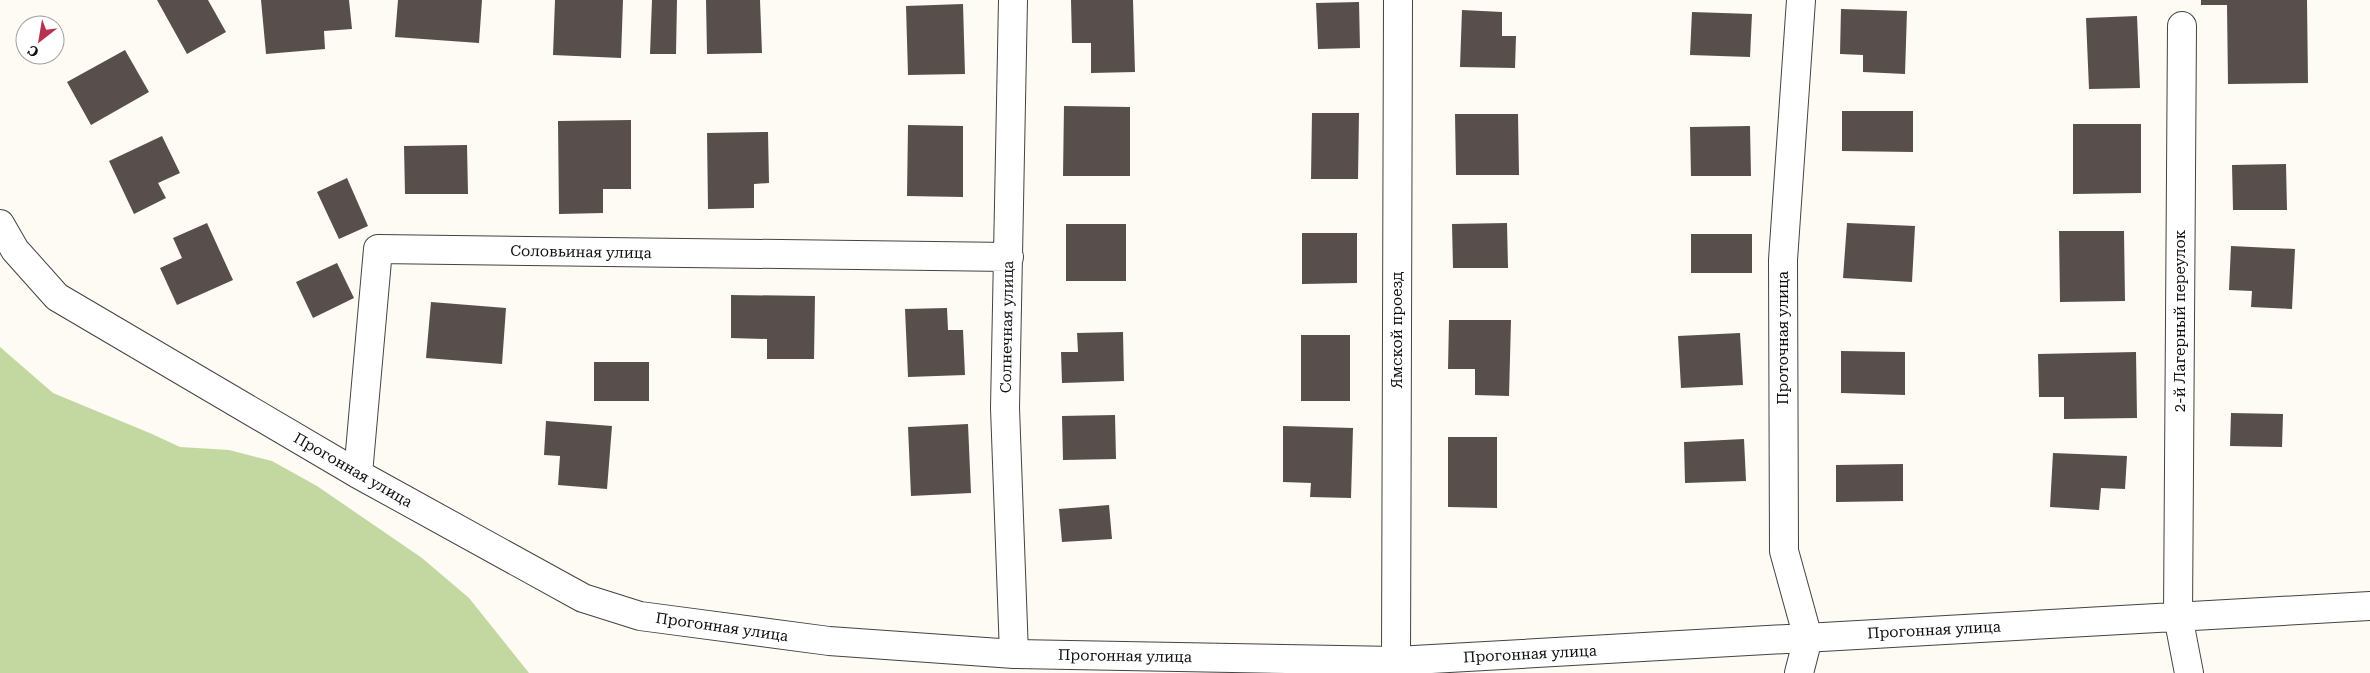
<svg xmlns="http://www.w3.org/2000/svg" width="2370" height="673" viewBox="0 0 2370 673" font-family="'Roboto Serif',serif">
  <rect width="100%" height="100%" fill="#fefaf4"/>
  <path fill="#c3d7a0" d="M0 347 53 393 152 434 180 447 229 450 272 461 317 486 422 558 469 598 529 673H0Z"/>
  <path fill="#584f4d" d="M157 0H208L226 32 187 54Z
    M261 0H349L352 29 324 31 325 49 266 54Z
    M398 0H482L479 43 395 37Z
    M555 0H623L621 58 553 55Z
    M652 0H677L676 54H650Z
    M706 0H760L762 53 707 54Z
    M1071 0H1133L1135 72 1091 73V43H1072Z
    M2201 0H2307L2308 83 2228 84 2227 5H2201Z
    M1359 2 1360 48 1318 49 1316 3Z
    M963 4 965 74 908 75 906 6Z
    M1841 9 1907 11 1905 74 1863 72V55L1840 54Z
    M1462 10 1502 12V36H1516L1515 68 1460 67Z
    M1692 12 1752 14 1750 57 1690 55Z
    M2137 16 2140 88 2089 89 2086 18Z
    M125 50 149 92 91 125 67 82Z
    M1064 106 1130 107V176H1063Z
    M1842 111H1913V152L1842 151Z
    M1312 113H1359L1358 179H1311Z
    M1455 114H1518L1519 175H1456Z
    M631 120V189H603V213L559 214 558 121Z
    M2073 124H2141V193L2073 194Z
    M908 125 963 126V197L907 196Z
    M1750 126 1751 176H1691L1690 127Z
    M768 132 769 183 754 184V208L708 209 707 133Z
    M162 136 180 173 158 183 166 198 134 214 109 161Z
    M467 145 468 194H405L404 146Z
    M2286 164 2287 210H2233L2232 165Z
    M347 178 368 226 339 239 317 192Z
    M207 223 233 280 177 305 160 268 182 258 173 238Z
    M1507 223 1508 268H1453L1452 224Z
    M1847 223 1915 226 1912 282 1843 278Z
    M1066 224H1126V281H1066Z
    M2059 231H2124L2125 301 2060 302Z
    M1302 233H1357V283L1302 284Z
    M1691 234H1752V273H1691Z
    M2231 246 2295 249 2292 309 2251 307 2252 291 2229 290Z
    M337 263 354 298 313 318 296 282Z
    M731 295 815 296 814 359H767V339L731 338Z
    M431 302 506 308 502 364 426 358Z
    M947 308 948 330H963L965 375 908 377 905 309Z
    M1449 320H1511L1509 396 1475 395V369H1448Z
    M1123 332 1124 381 1062 383 1061 352H1078L1077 333Z
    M1740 333 1743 385 1681 388 1678 336Z
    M1301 335H1350V401H1301Z
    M1841 351 1905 352V395L1841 393Z
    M2136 352 2137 418 2064 419V397H2039L2038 354Z
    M594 362H649V401H594Z
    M2231 413 2283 414 2282 447 2230 446Z
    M1115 415 1116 459 1063 460 1062 416Z
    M546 421 612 426 607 489 558 485 560 456 544 455Z
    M968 424 971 493 911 496 908 427Z
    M1283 426 1353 428 1351 498 1310 497 1311 483 1283 482Z
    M1448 437H1497V508L1448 507Z
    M1744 439 1746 481 1685 483 1684 442Z
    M2053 453 2127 456 2125 489 2101 488 2099 510 2050 507Z
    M1903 464V501L1836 502V465Z
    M1109 505 1112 539 1062 542 1059 509Z"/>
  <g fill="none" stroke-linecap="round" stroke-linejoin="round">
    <g stroke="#434343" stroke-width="30">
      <path id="minor" d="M1013 0 1005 408 1014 654
        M2182 26 2178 616 2189 673
        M0 224 15 250 57 297 358 474 583 598 640 616 829 641 1014 654 1396 661 2370 606
        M358 474 378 249 1009 257
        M1396 661 1398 0
        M1799 673 1808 638 1784 551 1783 260 1801 0"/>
    </g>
    <use href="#minor" stroke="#fff" stroke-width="28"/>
  </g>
  <g text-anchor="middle" stroke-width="5" stroke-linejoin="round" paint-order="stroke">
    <g font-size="15" fill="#101010" stroke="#fff">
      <text transform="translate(581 252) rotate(1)" y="5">Соловьиная улица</text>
      <text transform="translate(2180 321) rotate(-90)" y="5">2-й Лагерный переулок</text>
      <text transform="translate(1007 327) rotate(-89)" y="5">Солнечная улица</text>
      <text transform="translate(1397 330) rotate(-90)" y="5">Ямской проезд</text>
      <text transform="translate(1783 338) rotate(-90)" y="5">Проточная улица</text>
      <text transform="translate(353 470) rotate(30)" y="5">Прогонная улица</text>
      <text transform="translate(722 627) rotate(8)" y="5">Прогонная улица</text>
      <text transform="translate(1934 630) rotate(-3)" y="5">Прогонная улица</text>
      <text transform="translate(1530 654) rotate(-3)" y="5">Прогонная улица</text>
      <text transform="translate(1125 656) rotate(1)" y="5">Прогонная улица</text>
    </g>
  </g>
  <g transform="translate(40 40) rotate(211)"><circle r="24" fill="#ffffff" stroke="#9f9f9f"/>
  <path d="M0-4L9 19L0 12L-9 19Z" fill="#b73251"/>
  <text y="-8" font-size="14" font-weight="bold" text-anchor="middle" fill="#101010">С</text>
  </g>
</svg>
